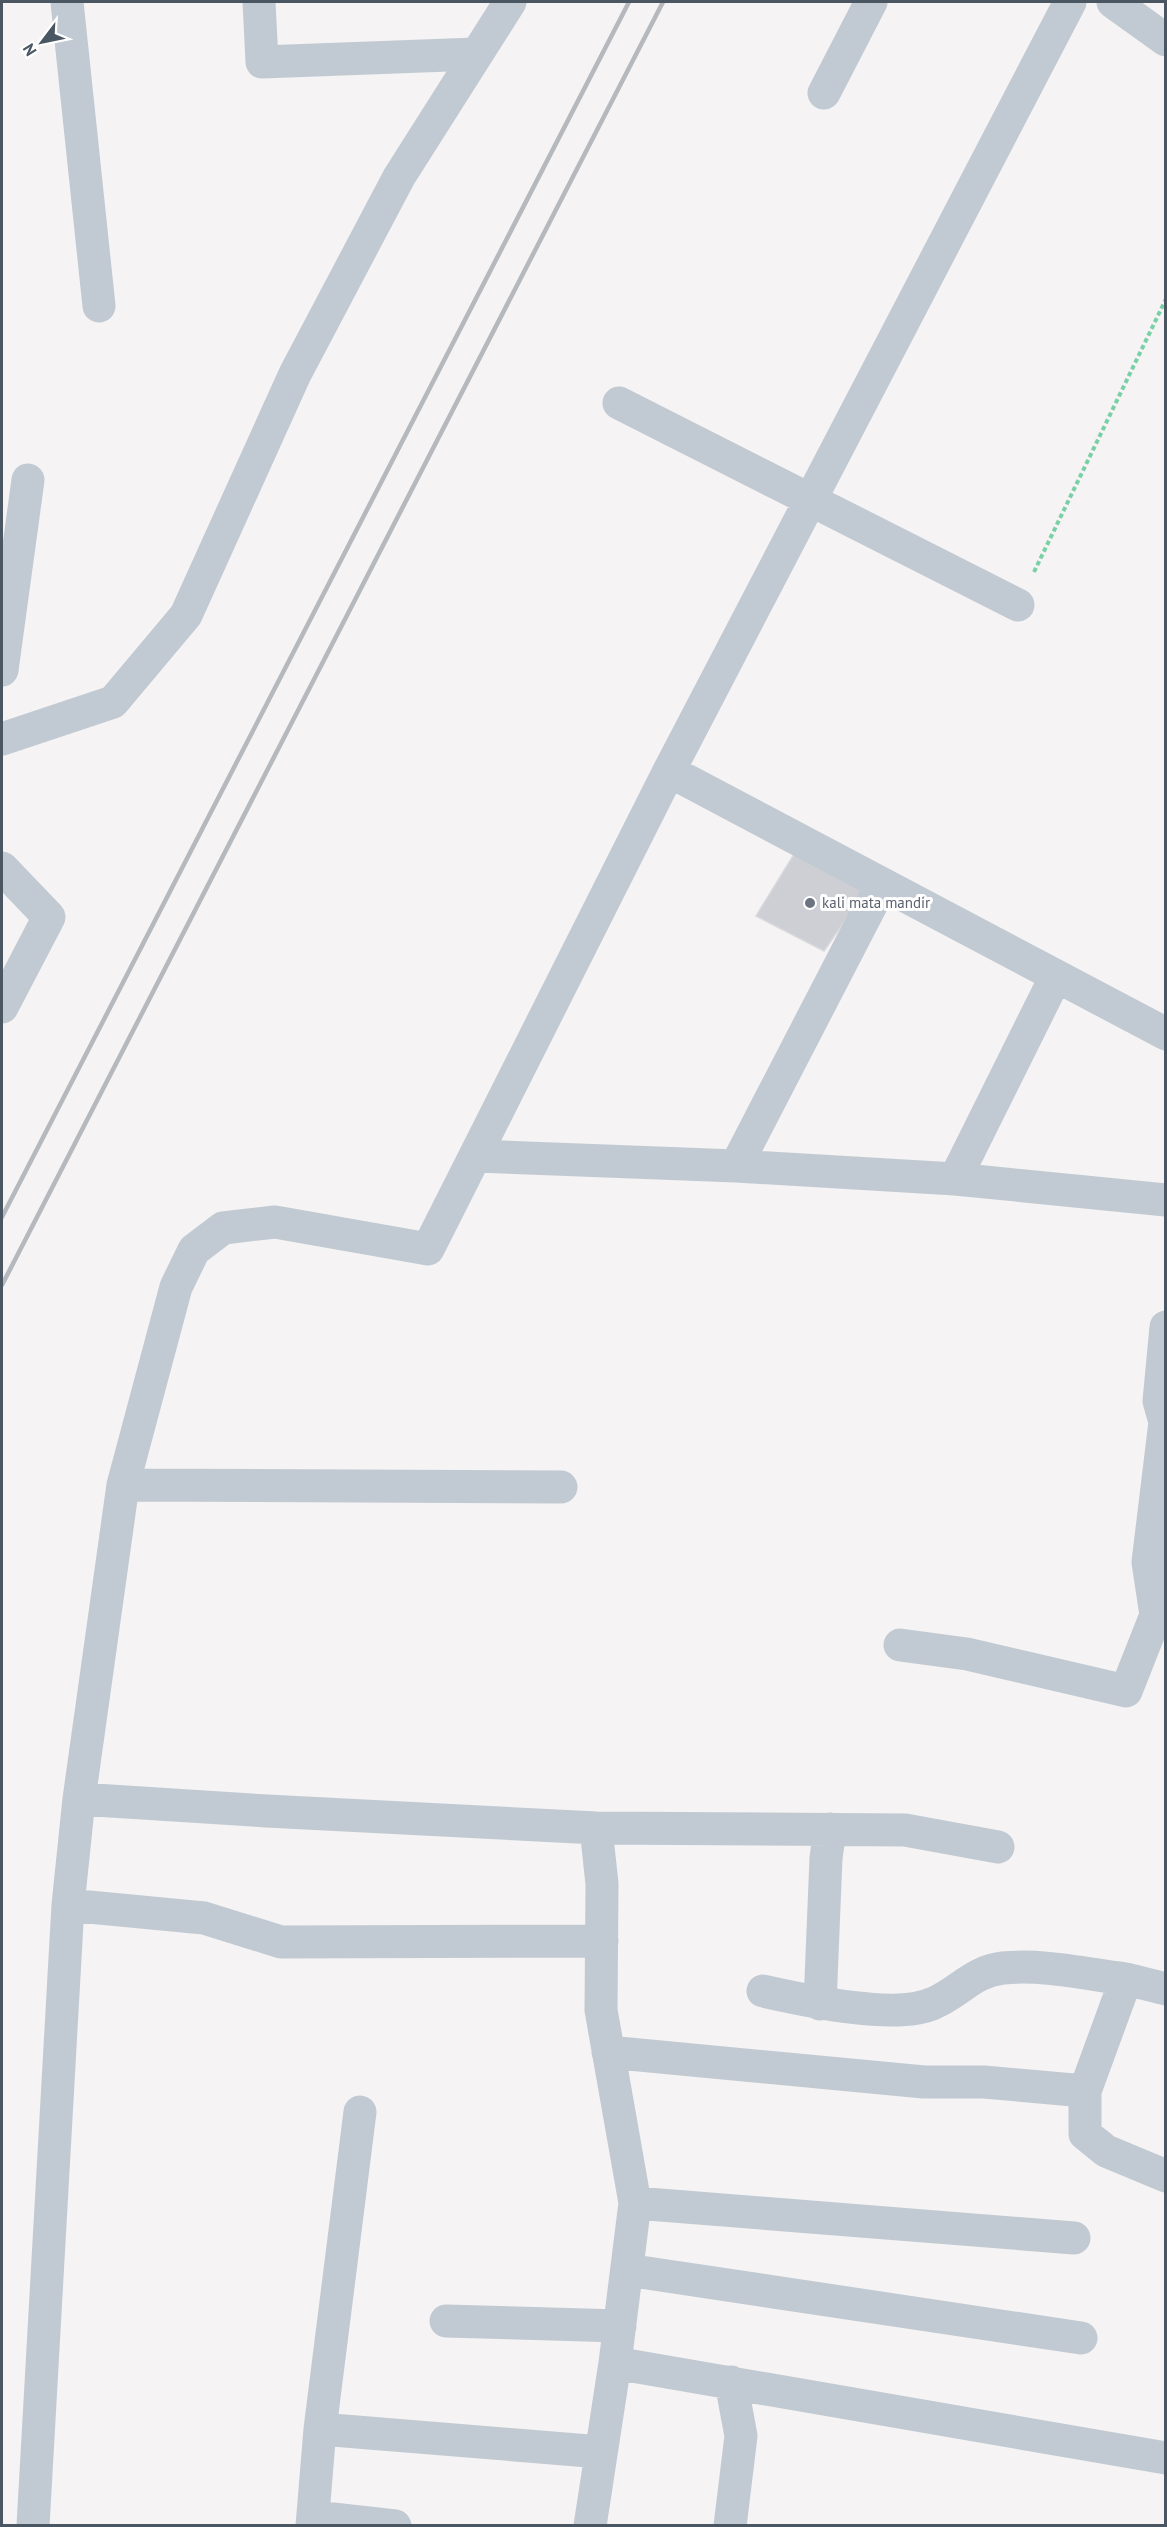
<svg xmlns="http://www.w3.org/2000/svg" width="1167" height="2527" font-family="'PT Sans',sans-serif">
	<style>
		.building { fill: #cdcfd5; stroke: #d7d9de; stroke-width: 1.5 }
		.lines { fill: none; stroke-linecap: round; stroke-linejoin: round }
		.path { stroke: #7ad0a6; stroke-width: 4; stroke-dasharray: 4.5 3; stroke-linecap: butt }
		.minor { stroke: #c1cad2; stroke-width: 33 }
		.tertiary { stroke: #c1cad2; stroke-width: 33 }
		.rail { stroke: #b5b8bd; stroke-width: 4.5 }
		.worship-dot { fill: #6b7280; stroke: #fff; stroke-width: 2 }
		.labels { text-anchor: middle; stroke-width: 6; stroke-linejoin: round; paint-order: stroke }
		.worship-label { font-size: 15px; fill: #5b616d; stroke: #fff; text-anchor: start }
	</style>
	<rect width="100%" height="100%" fill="#f5f3f3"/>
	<path class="building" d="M796 851 866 890 824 951 756 916Z"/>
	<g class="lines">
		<path class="path" d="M1034 572 1166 299"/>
		<path class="minor" d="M67 2 99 306
			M259 2 262 62 476 54
			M1113 2 1166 40
			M824 93 871 2
			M619 403 1018 605
			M2 670 28 480
			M669 771 1166 1034
			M2 868 49 917 2 1007
			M475 1156 736 1166 955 1179 1166 1200
			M736 1166 882 884
			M955 1179 1056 976
			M123 1485 561 1487
			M900 1645 967 1654 1126 1691 1156 1615 1148 1562 1165 1422 1159 1401 1166 1327
			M79 1799 267 1811 596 1828 905 1830 998 1847
			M68 1905 204 1918 281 1942 602 1941
			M1126 1979 1166 1989
			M763 1991C804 2000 896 2021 934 2003 959 1992 974 1971 1003 1968 1043 1964 1086 1974 1126 1979L1085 2091V2134L1106 2151 1166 2176
			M820 2004 826 1858 830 1829
			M608 2052 924 2082H984L1085 2091
			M635 2203 1074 2238
			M627 2270 1081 2338
			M446 2321 620 2326
			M615 2363 1166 2458
			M320 2429 601 2452
			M315 2517 395 2526
			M33 2526 68 1905 79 1799 123 1485 176 1287 194 1250 223 1228 275 1222 428 1249 669 771 1070 2
			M312 2526 320 2429 360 2112
			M590 2526 615 2363 635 2203 601 2010 602 1884 596 1828
			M730 2526 741 2436 731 2382"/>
		<path class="tertiary" d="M2 739 113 702 186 615 295 374 399 177 510 2"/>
		<path class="rail" d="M2 1217 629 2
			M2 1285 663 2"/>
	</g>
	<circle class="worship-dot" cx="810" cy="903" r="6"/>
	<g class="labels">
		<g class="worship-label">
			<text x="822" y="908">kali mata mandir</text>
		</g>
	</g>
	<rect width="1167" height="2527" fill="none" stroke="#4a5661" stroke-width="6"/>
	<g transform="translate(42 42) rotate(238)" stroke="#ffffff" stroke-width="4.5" paint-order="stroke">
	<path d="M0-4.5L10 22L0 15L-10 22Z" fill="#4a5661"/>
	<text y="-9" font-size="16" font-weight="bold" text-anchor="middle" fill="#4a5661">N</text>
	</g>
</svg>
